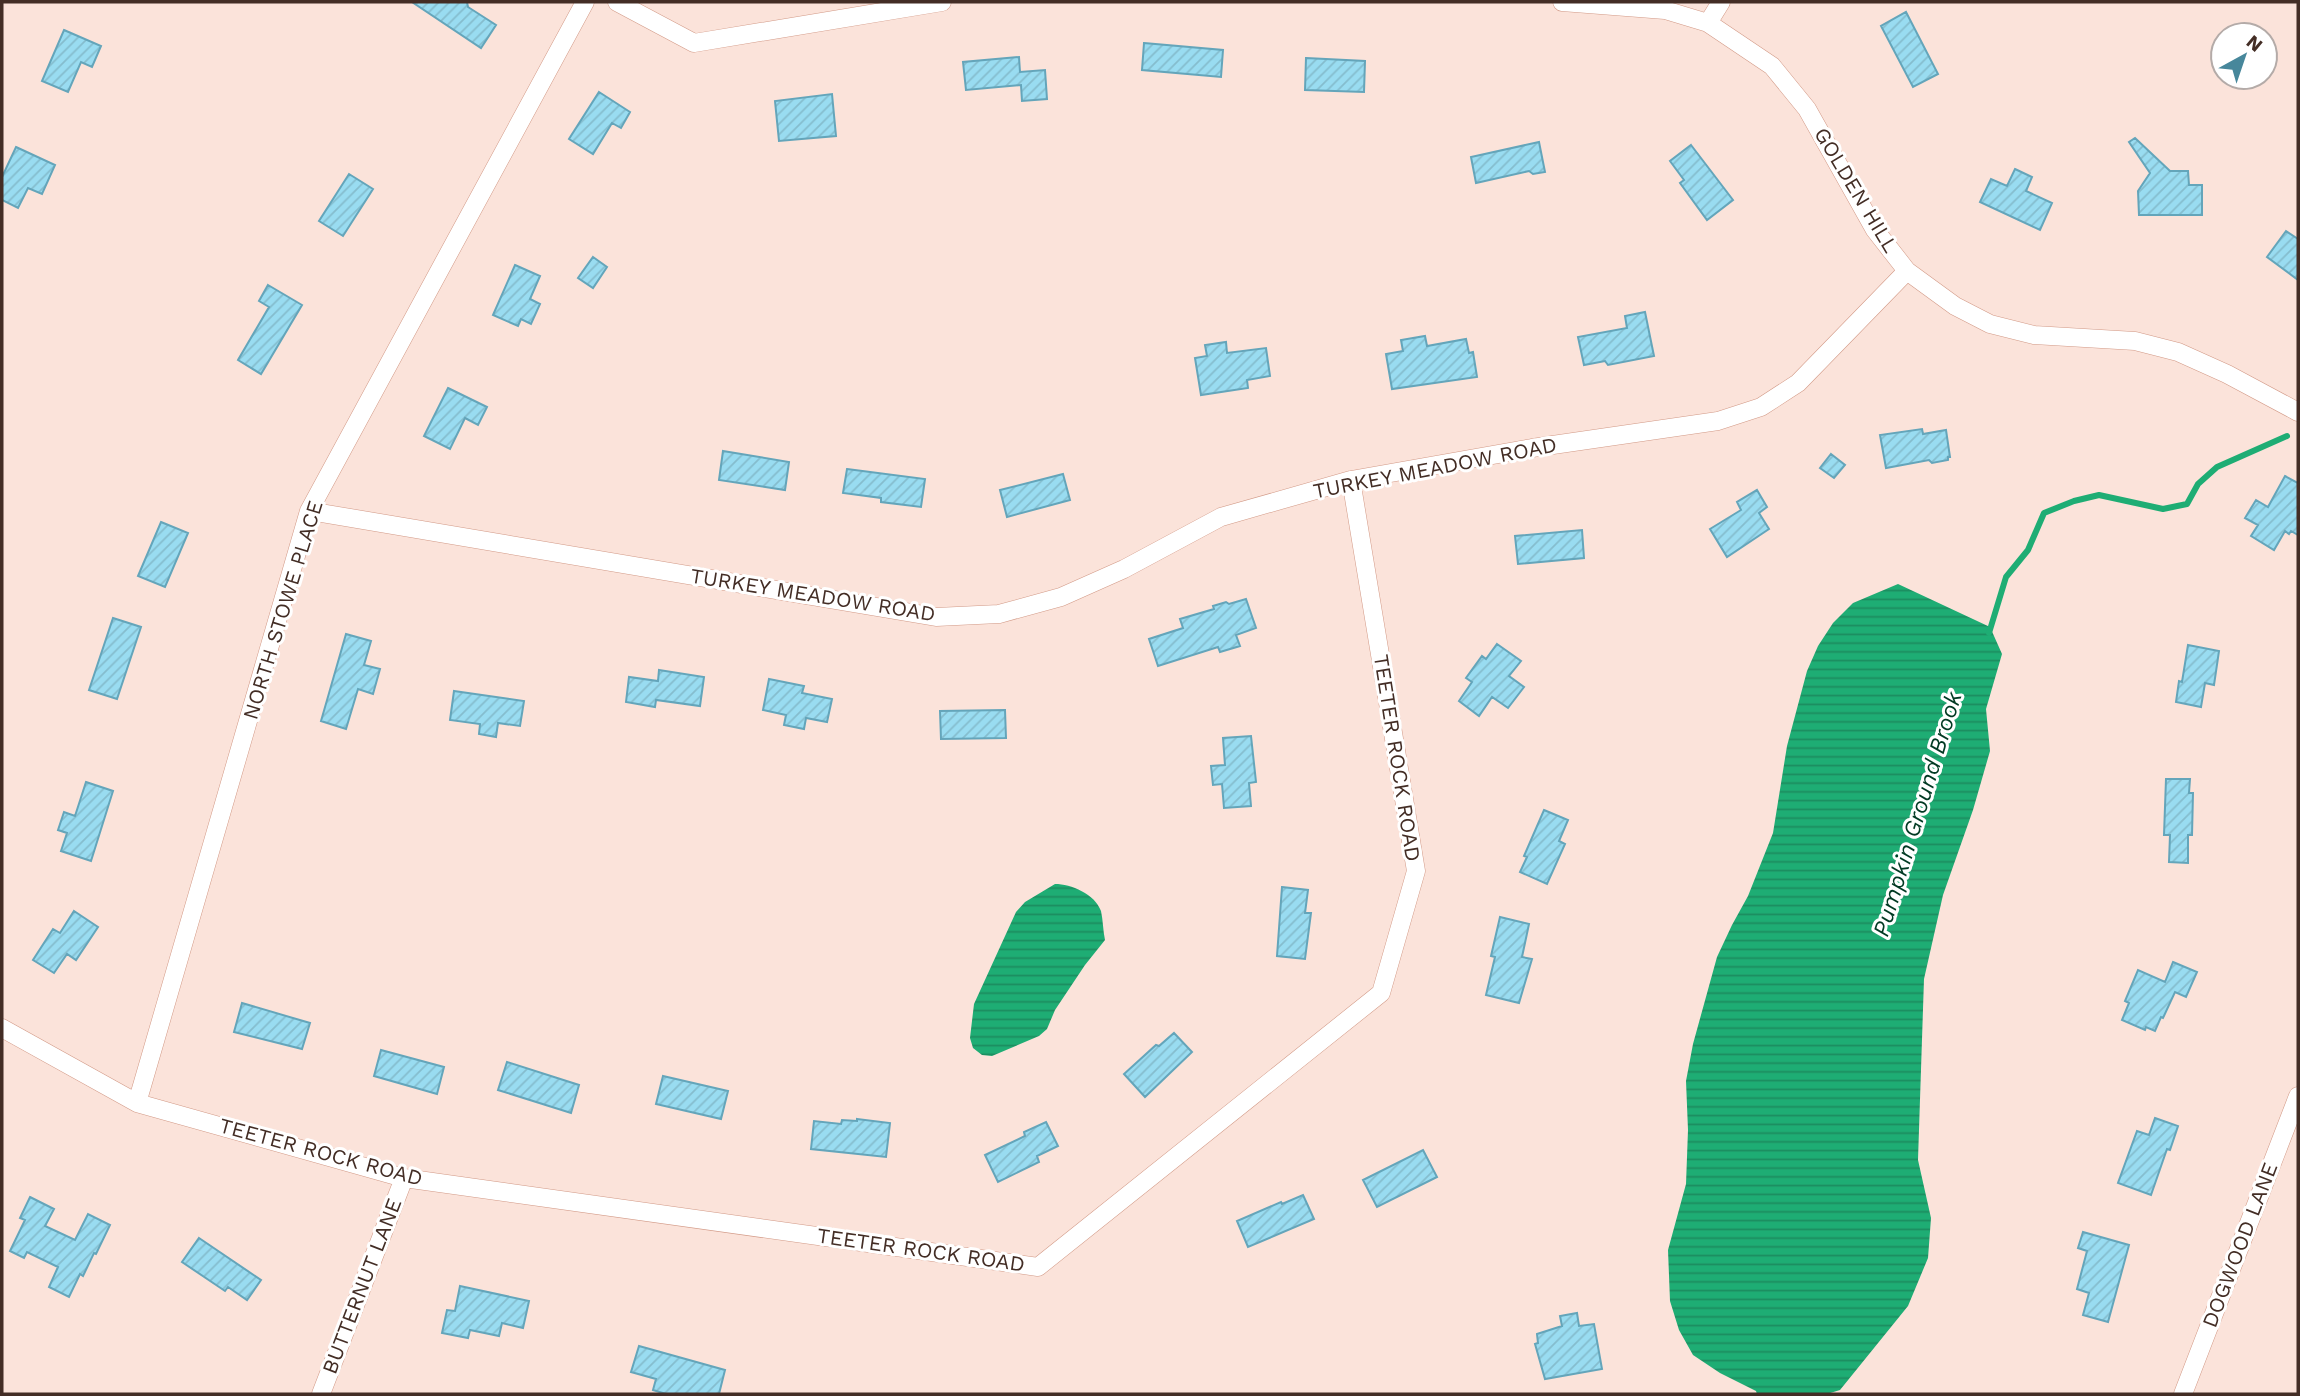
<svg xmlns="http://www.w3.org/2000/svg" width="2300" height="1396" font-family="'Work Sans',sans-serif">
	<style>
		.water { fill: url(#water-rules) }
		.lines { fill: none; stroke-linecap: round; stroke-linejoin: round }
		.stream { stroke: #1ead74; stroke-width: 6 }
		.building { fill: url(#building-hatch); stroke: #64a5ba; stroke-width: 2 }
		.minor-casing { stroke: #d29986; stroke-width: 19 }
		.minor { stroke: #fff; stroke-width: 18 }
		.labels { text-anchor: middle; stroke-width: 6; stroke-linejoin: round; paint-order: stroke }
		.street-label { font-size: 21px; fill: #432d25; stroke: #fff }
		.water-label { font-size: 23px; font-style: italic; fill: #013a23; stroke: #fff }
	</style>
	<defs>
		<pattern id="water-rules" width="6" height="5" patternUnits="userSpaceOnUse" patternTransform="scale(1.75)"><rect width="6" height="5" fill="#1ead74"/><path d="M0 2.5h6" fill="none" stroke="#1c8d5f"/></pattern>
		<pattern id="building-hatch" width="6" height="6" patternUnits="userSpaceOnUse" patternTransform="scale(1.75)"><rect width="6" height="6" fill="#99dcf1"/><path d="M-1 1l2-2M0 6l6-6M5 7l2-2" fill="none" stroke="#85bdce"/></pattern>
	</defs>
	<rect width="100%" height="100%" fill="#fbe3da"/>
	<path class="water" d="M1898 584 1990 627 2002 654 1986 709 1990 751 1973 810 1943 895 1924 979 1918 1160 1931 1218 1928 1258 1908 1306 1840 1390 1827 1394H1757L1756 1391 1720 1373 1693 1355 1679 1330 1670 1301 1668 1250 1686 1184 1688 1130 1686 1081 1693 1044 1717 957 1732 925 1748 896 1773 833 1787 746 1807 671 1818 646 1833 623 1853 603Z
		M1055 884C1071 884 1095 894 1101 911 1103 920 1103 931 1105 940L1085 965 1055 1010 1047 1029 1039 1036 992 1056 982 1055 973 1048 970 1038 974 1004 1016 912 1025 902Z"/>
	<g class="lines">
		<path class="stream" d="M1989 633 2006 577 2028 550 2044 513 2074 501 2099 495 2163 509 2187 504 2198 484 2217 467 2287 436"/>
	</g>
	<path class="building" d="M412 2H467L468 7 496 25 481 48Z
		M1906 12 1938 74 1913 87 1881 26Z
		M64 30 101 46 92 67 81 62 68 92 42 81Z
		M1144 43 1223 50 1221 77 1142 70Z
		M1019 57 1020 72 1045 70 1047 99 1022 101 1021 85 966 90 963 62Z
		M1306 58 1365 61 1364 92 1305 90Z
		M599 92 630 112 621 128 612 123 593 154 569 139Z
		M832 94 836 136 779 141 775 101Z
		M2135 138 2170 171H2188L2189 185H2202V215H2139L2138 191 2150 173 2129 142Z
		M1539 142 1545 172 1533 174 1529 171 1476 183 1471 157Z
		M1691 145 1733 200 1707 220 1680 183 1684 180 1670 161Z
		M16 147 55 165 42 194 28 188 18 208 2 200V177Z
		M2015 169 2032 177 2026 191 2052 203 2040 230 1980 202 1991 179 2007 186Z
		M349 174 373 189 343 236 319 221Z
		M2286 231 2298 239V280L2267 257Z
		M593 257 607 267 593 288 578 278Z
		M515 265 540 276 530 299 540 304 531 324 521 319 518 326 493 315Z
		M268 285 302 305 261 374 238 360 269 307 259 301Z
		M1645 312 1654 356 1608 365 1605 361 1584 365 1578 337 1627 328 1625 316Z
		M1425 336 1427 346 1466 339 1469 353 1473 352 1477 377 1392 389 1386 354 1403 351 1401 340Z
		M1226 342 1227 353 1266 348 1270 376 1247 380 1248 388 1201 395 1195 358 1207 356 1205 345Z
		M448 388 487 407 478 425 465 418 450 449 424 436Z
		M1922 429 1923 434 1946 430 1950 457H1948V460L1932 463 1929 460 1886 468 1880 435Z
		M723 451 789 462 785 490 719 480Z
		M1831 454 1845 465 1834 478 1820 468Z
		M847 469 925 479 921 507 881 502V498L843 493Z
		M1063 474 1070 500 1007 517 1000 490Z
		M2285 476 2298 483V535L2291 531 2289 534 2285 531 2274 550 2251 536 2258 525 2245 518 2256 500 2268 507Z
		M1757 490 1767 507 1759 513 1769 529 1727 557 1710 529 1741 510 1737 502Z
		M161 522 188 533 165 587 138 576Z
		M1582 530 1584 558 1518 564 1515 536Z
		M1246 599 1256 628 1236 635 1240 646 1220 652 1218 647 1158 666 1149 639 1183 628 1180 619 1214 609 1213 606 1226 602 1229 604Z
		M113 618 141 627 117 699 89 690Z
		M346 634 371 641 364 665 380 669 373 694 358 689 346 729 321 721Z
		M1497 644 1521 661 1509 676 1524 687 1508 708 1492 697 1479 716 1459 701 1472 682 1466 678 1482 656 1486 659Z
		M2188 645 2219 651 2214 685 2205 683 2201 707 2176 702 2179 681 2182 682Z
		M659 670 704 677 700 706 656 700 655 707 626 702 629 677 658 681Z
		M769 679 804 686 802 693 832 699 827 722 806 718 804 729 784 725 786 715 763 710Z
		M454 691 524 701 520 726 498 723 496 737 479 734 480 724 450 720Z
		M1005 710 1006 738 941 739 940 711Z
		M1251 736 1256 782 1249 783 1251 806 1224 808 1222 784 1213 785 1211 766 1225 765 1223 738Z
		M2166 779H2190L2189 793H2193L2192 835H2188V863L2169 862 2170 835H2164Z
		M86 782 113 791 91 861 61 851 67 833 58 830 64 812 75 816Z
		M1544 810 1568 820 1559 841 1565 844 1547 884 1520 872 1527 857 1524 856Z
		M1282 887 1308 890 1305 913H1311L1305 959 1277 956Z
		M74 911 98 927 76 960 67 954 54 973 33 960 53 929 60 933Z
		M1500 917 1529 924 1522 957 1532 959 1519 1003 1486 995 1495 957 1491 956Z
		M2173 962 2197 972 2186 997 2175 992 2163 1018 2161 1017 2155 1031 2146 1027 2145 1030 2122 1020 2129 1003 2125 1001 2138 970 2165 982Z
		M242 1003 310 1023 302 1049 234 1032Z
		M1174 1033 1192 1052 1145 1097 1124 1074 1156 1045 1159 1046Z
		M381 1050 444 1067 437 1094 374 1076Z
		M507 1062 579 1085 571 1113 498 1090Z
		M663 1076 728 1091 721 1119 656 1104Z
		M2155 1118 2178 1126 2170 1150 2167 1149 2151 1195 2118 1183 2137 1131 2149 1135Z
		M857 1119 890 1123 886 1157 811 1149 814 1121 841 1124 842 1120 857 1121Z
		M1046 1122 1058 1146 1037 1156 1039 1162 998 1182 985 1155 1025 1136 1024 1132Z
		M1423 1150 1437 1177 1377 1207 1363 1180Z
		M1303 1195 1314 1219 1248 1247 1237 1221 1281 1202 1282 1204Z
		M30 1197 54 1209 45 1226 75 1240 88 1214 110 1225 96 1254 94 1253 83 1276 80 1274 69 1297 49 1287 58 1267 27 1252 24 1258 10 1251 25 1220 20 1218Z
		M2083 1232 2129 1245 2108 1322 2083 1315 2089 1293 2077 1289 2087 1251 2078 1248Z
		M199 1238 261 1280 247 1300 228 1287 225 1291 182 1262Z
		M460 1286 529 1301 523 1328 502 1323 499 1336 470 1330 468 1338 442 1333 447 1310 455 1311Z
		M1577 1313 1579 1326 1594 1324 1602 1369 1545 1379 1535 1344 1538 1343 1537 1334 1562 1326 1560 1316Z
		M639 1346 725 1370 719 1394H666L653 1390 656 1379 631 1372Z"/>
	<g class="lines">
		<defs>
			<path id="minor" d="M617 2 694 43 942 2
				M1562 2 1665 10 1708 23 1772 66 1807 109 1875 230 1907 271 1955 306 1990 324 2034 335 2135 341 2178 352 2227 374 2298 412
				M1708 23 1721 2
				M309 511 936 617 999 614 1061 597 1124 569 1221 517 1351 480 1532 448 1718 421 1761 407 1798 383 1907 271
				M2 1028 137 1103 404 1178 1038 1267 1381 993 1416 871 1351 480
				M137 1103 309 511 585 2
				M321 1394 404 1178
				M2183 1394 2298 1096"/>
		</defs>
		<use href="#minor" class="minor-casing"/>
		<use href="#minor" class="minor"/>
	</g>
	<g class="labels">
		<g class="street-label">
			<text transform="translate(1856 190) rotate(59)" y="7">GOLDEN HILL</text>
			<text transform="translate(1435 468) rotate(-11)" y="7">TURKEY MEADOW ROAD</text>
			<text transform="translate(813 595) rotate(9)" y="7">TURKEY MEADOW ROAD</text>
			<text transform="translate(283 610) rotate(-73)" y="7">NORTH STOWE PLACE</text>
			<text transform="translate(1397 758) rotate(81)" y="7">TEETER ROCK ROAD</text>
			<text transform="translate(321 1152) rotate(15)" y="7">TEETER ROCK ROAD</text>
			<text transform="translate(2240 1245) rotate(-69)" y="7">DOGWOOD LANE</text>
			<text transform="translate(921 1250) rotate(8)" y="7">TEETER ROCK ROAD</text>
			<text transform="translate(362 1286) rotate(-69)" y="7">BUTTERNUT LANE</text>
		</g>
		<g class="water-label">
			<text transform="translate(1917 814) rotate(-73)" y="8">Pumpkin Ground Brook</text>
		</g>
	</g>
	<rect width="2300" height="1396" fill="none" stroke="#432d25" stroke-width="7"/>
	<g transform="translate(2244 56) rotate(40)"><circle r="33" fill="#ffffff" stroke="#b4aba8" stroke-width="2"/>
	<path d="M0-5L12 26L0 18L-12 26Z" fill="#47879b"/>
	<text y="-10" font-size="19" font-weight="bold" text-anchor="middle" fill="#432d25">N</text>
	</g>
</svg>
